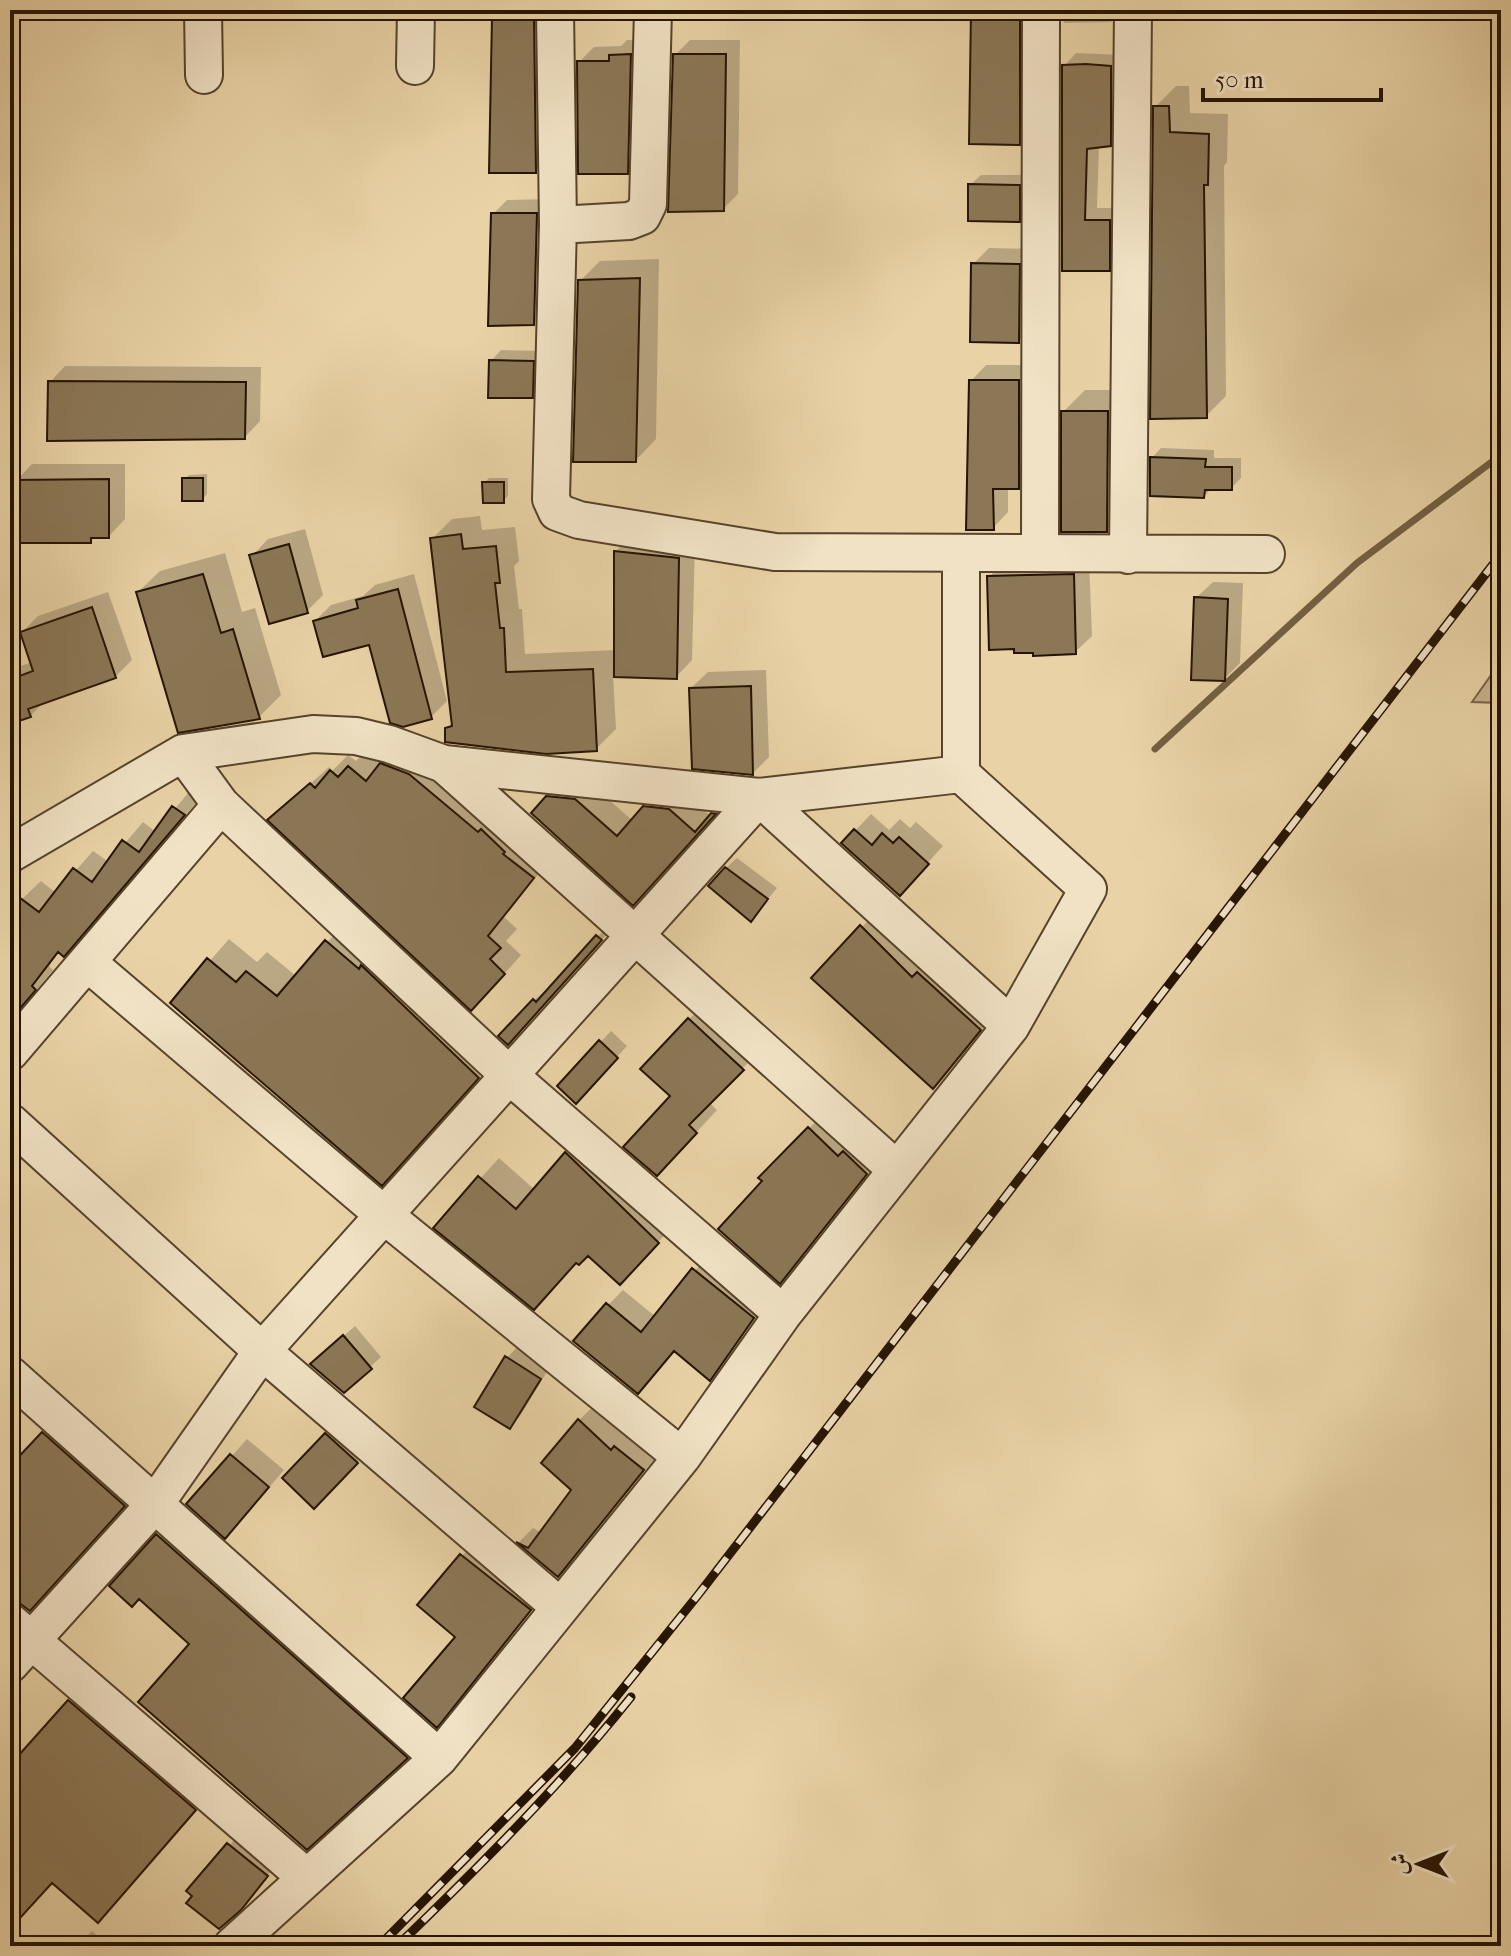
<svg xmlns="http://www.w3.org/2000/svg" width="1511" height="1956" font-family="'IM FELL French Canon',Amiri,serif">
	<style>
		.green { fill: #c8b28a; stroke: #766245; stroke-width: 2 }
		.shadow { fill: #0003 }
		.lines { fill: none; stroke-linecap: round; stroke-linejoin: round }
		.stream { stroke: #725f42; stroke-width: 7 }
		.building { fill: #8b7756; stroke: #251300; stroke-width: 2 }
		.minor-casing { stroke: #56432a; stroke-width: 40 }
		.minor { stroke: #f1e2c5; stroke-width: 36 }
		.rail-casing { stroke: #251300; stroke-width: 9 }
		.rail { stroke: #f1e2c5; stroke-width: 6; stroke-dasharray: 18; stroke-linecap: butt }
	</style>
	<rect width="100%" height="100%" fill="#e9d3a6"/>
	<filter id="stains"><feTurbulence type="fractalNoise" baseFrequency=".0025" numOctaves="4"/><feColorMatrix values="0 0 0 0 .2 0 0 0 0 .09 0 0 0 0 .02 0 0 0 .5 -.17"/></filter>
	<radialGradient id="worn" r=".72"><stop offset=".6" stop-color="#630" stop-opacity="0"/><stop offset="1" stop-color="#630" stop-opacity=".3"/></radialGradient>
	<path class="green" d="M1501 661V703L1472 702Z"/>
	<path class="shadow" d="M502 10H555L557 150 535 171 494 18Z
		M578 10H638L631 17 579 18Z
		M972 10H1034V128L1019 143Z
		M1061 10H1122L1111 22 1064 23Z
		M627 40H646L643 157 627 172 579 62 594 47 621 46Z
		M690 40H740L738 194 723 209 675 55Z
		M1076 53 1123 55 1122 131 1110 144 1099 145 1097 208H1122L1121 257 1109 269H1064V66Z
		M1176 86H1189L1190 113 1228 114 1227 162 1224 166 1226 396 1206 416 1155 107Z
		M981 175H1029V210L1019 220 970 185Z
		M550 199 548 309 534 323 493 214 507 200Z
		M989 248 1035 249V324L1019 341 973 264Z
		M659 259 656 439 636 460 580 281 600 261Z
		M501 350 543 351 542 386 532 396 491 361Z
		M986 365H1034V472L1018 487H1008V512L993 528 971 381Z
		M65 366 261 367 260 421 245 437 50 382Z
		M1085 390H1129L1128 508 1106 530 1063 412Z
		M1161 448 1214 450V458H1241V478L1231 488H1212L1204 496 1152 458Z
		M32 464H125V519L109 536H95L90 541 16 481Z
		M207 474V494L203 499 184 479 189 475Z
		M489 478H508V496L503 501 484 483Z
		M480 516 482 530 515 527 519 561 514 566 519 609H522L525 654 616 650V551L632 535 695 542 692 660 676 677 613 675 616 729 596 749 447 729 454 721 432 539 452 519Z
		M305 529 323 595 307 611 252 556 268 539Z
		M225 553 242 612 255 608 281 695 259 717 179 731 138 592 160 571Z
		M1089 559 1092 636 1075 652 989 577 1005 561Z
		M414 574 447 701 431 717 370 642 315 621 331 605 363 596 375 585Z
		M1213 582 1243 583 1240 663 1224 679 1196 598Z
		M108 592 132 660 115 677 45 701 30 716 10 722V670L32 662 22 632 38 616Z
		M766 670 769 757 753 773 691 688 708 672Z
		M399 747 550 860 504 917 517 929 506 941 521 955 489 991 270 820 329 767 332 771 348 755 356 761 366 750 383 763Z
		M564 781 591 784 633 821 661 791 685 794 711 816 727 800 649 887 548 797Z
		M192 788 202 796 82 935 60 951 49 966 53 970 10 1022V915L22 899 41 881 56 893 93 851 109 862 143 822 156 832Z
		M871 814 889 830 900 819 910 828 916 822 943 846 899 894 855 831Z
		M737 858 777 888 751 919 726 868Z
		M878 910 996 1013 933 1086 814 978Z
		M613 920 617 923 524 1026 534 1000 552 986Z
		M347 921 498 1056 402 1163 173 1003 229 939 257 962 267 952 296 976Z
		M711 998 764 1047 709 1102 717 1110 678 1152 689 1019Z
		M611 1031 627 1046 586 1091 559 1086Z
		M825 1112 882 1157 780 1281 765 1181 761 1178Z
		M586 1135 676 1223 638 1264 436 1227 499 1158 535 1190Z
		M709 1254 768 1302 710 1378 675 1350 638 1392 608 1305 623 1290 656 1317Z
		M355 1326 381 1357 370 1367 323 1354Z
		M517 1347 550 1367 520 1416 510 1426 507 1358Z
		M594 1406 627 1436 630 1432 658 1455 558 1575 519 1542 533 1528 542 1533 574 1490 579 1420Z
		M61 1415 142 1487 47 1590 10 1592V1469Z
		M343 1418 372 1446 330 1491 284 1478Z
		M247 1439 284 1470 241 1520 189 1504Z
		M179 1514 427 1736 406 1757 192 1643 140 1597 112 1586Z
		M483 1534 552 1587 436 1725 458 1637 462 1556Z
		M88 1682 213 1790 116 1902 53 1881 10 1927V1767Z
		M245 1828 283 1858 239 1908 195 1896 189 1891Z
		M92 1931 109 1946H77Z"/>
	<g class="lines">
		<path class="stream" d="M1155 749 1357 563 1501 455"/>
	</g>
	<path class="building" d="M971 10H1020V145L969 144Z
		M492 17H534L536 173H489Z
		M631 54 628 174H578L577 61H609V55Z
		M673 54H726L724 211 668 212Z
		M1086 64 1111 66V146L1087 149 1085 220H1110V271H1062V65Z
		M1153 106H1169L1170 132 1209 134 1208 185H1204L1207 418 1150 419Z
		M968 184 1020 185V222L968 221Z
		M491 213H537L534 325 488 326Z
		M971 263 1020 264 1019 343 970 342Z
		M640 278 636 462H573L578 280Z
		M489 360 534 361 533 398H488Z
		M969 380H1019V489H993L994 530H966Z
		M48 381 246 382 245 439 47 441Z
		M1061 411H1108L1107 532H1061Z
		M1150 457 1206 459 1205 467H1232V490H1205L1204 498 1150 496Z
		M182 478H203V501H182Z
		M109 479V538H91V543H14V480Z
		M482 482H504V503H483Z
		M461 534 463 549 496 546 500 583H495L500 628H504L506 672 593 669 597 751 546 754 445 742V728L452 726 430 538Z
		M289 544 308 613 269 624 249 555Z
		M614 551 679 558 677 679 614 677Z
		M203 574 221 633 233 629 260 719 178 733 136 592Z
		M1074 574 1076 654 1033 656V653H1014V649L989 650 987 576Z
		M398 589 432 719 403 727 390 723 369 645 323 657 313 621 358 608 356 600Z
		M1194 597 1228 599 1225 681 1191 680Z
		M92 607 116 678 28 709 31 717 10 724V665H13L17 677 33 671 20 632Z
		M751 686 753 775 692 769 689 688Z
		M380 763 409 774 478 832 481 829 505 852 503 854 534 878 488 936 501 948 490 959 505 974 471 1011 267 820 310 783 315 788 330 770 338 777 348 766 366 781Z
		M546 796 575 799 617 836 643 806 669 809 695 832 711 813 716 814 633 906 531 813Z
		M172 806 185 815 64 957 58 952 32 986 36 990 10 1020V912L20 898 39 912 73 868 92 882 122 840 139 852Z
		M854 829 872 845 882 833 893 843 899 837 929 864 900 896 841 843Z
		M725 867 768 899 751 922 708 886Z
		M860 925 912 977 917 972 981 1030 933 1089 811 978Z
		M596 935 602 940 508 1045 498 1036 533 999 536 1002Z
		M325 940 359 969 361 965 479 1078 382 1186 170 1003 207 958 236 982 246 971 277 996Z
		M688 1018 744 1070 689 1125 697 1133 657 1176 623 1147 670 1096 640 1069Z
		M599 1040 618 1058 576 1104 557 1086Z
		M808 1127 838 1156 843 1151 867 1174 780 1284 718 1229 762 1181 758 1178Z
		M565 1152 659 1243 620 1285 588 1256 579 1265 576 1263 534 1310 433 1228 478 1176 516 1209Z
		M692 1268 754 1318 710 1381 674 1351 638 1394 573 1341 606 1303 641 1332Z
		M343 1335 372 1369 344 1393 310 1364Z
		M505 1356 541 1379 510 1429 474 1407Z
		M578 1419 611 1450 614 1446 644 1470 558 1577 516 1542 528 1548 571 1490 541 1463Z
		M42 1432 125 1506 30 1611 10 1596V1466Z
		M325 1433 358 1463 314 1509 282 1478Z
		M230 1454 269 1487 225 1539 186 1504Z
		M156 1534 408 1758 307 1850 138 1702 189 1644 139 1599 132 1607 109 1586Z
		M460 1554 531 1610 437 1728 403 1698 455 1637 417 1605Z
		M68 1700 196 1810 98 1923 52 1883 10 1929V1765Z
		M227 1843 268 1876 241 1910 219 1929 186 1903 192 1896 186 1891Z"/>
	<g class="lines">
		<defs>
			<path id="minor" d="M203 10 204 75
				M555 10 558 225 551 499 557 512 579 520 775 552 1266 554
				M415 66 416 10
				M558 225 629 221 642 216 648 204 653 10
				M1040 550 1041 10
				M961 554V774
				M1128 555 1133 10
				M183 753 221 805 509 1075 783 1314
				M444 764 897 1170
				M10 854 183 753 313 734 356 736 389 744 444 764 759 797 961 774 1088 889 1011 1026 783 1314 682 1457 439 1758 232 1946
				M88 963 384 1215 682 1457
				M10 1052 221 805
				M10 1122 262 1351 560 1607
				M10 1375 439 1758
				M10 1622 307 1878
				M10 1664 155 1504 262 1351 759 797 1011 1026"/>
		</defs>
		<use href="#minor" class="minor-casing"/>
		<use href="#minor" class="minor"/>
		<defs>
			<path id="rail" d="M379 1946 575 1748 698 1595 1501 554
				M397 1946C479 1867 560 1786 631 1697"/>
		</defs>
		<use href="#rail" class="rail-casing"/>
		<use href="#rail" class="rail"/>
	</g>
	<rect width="1511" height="1956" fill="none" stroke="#e9d3a6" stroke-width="40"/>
	<rect x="12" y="12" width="1487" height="1932" fill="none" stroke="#251300" stroke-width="4"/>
	<rect x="20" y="20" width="1471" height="1916" fill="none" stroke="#251300" stroke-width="2"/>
	<g transform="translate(1419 1864) rotate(270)" stroke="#f1e2c5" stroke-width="6" paint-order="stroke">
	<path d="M0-6L14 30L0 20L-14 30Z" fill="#251300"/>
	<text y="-12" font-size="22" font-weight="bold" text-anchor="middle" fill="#251300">ش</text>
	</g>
	<path d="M1203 88v12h178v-12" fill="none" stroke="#251300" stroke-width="4"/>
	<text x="1215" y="88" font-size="24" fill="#251300" stroke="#f1e2c5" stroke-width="6" paint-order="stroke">50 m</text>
	<rect width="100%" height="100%" filter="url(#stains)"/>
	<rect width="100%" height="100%" fill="url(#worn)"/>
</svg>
